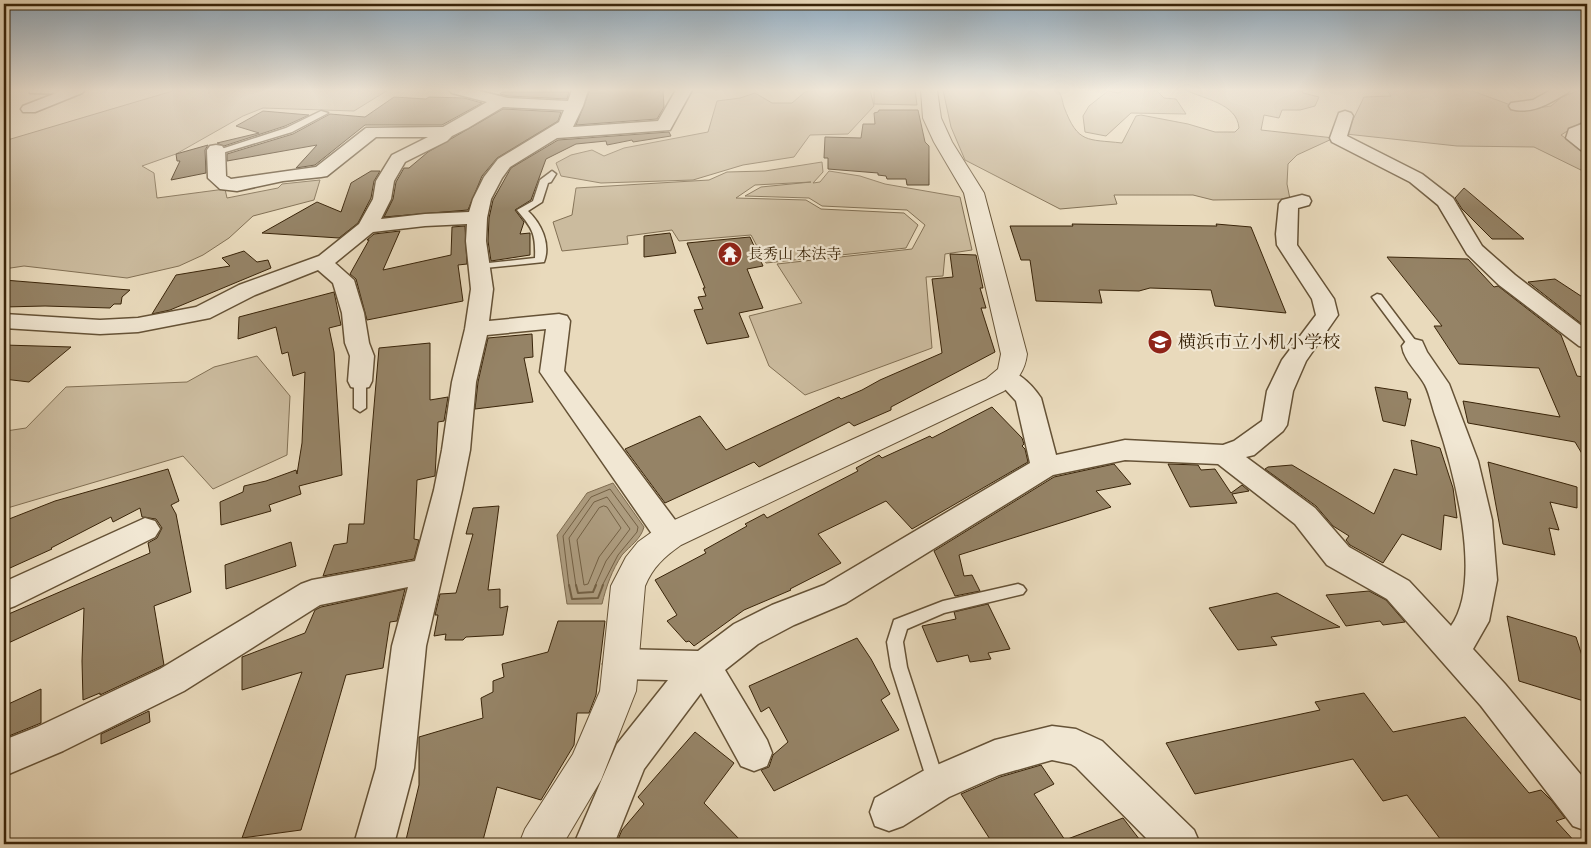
<svg xmlns="http://www.w3.org/2000/svg" width="1591" height="848" font-family="'IM FELL DW Pica','Noto Serif JP',serif">
	<style>
		.green { fill: #cbbb9e; stroke: #827054 }
		.water { fill: #ad9c7f; stroke: #7f6c50 }
		.lines { fill: none; stroke-linecap: round; stroke-linejoin: round }
		.shore-far1 { stroke: #736044; stroke-width: 1 }
		.shore { stroke: #736044; stroke-width: 2 }
		.building { fill: #958366; stroke: #392409 }
		.service-casing { stroke: #655236; stroke-width: 3 }
		.minor-casing { stroke: #655236; stroke-width: 3 }
		.tertiary-casing { stroke: #655236; stroke-width: 2 }
		.service { fill: #f1e7d3; fill-rule: evenodd }
		.minor { fill: #f1e7d3; fill-rule: evenodd }
		.tertiary { fill: #f1e7d3; fill-rule: evenodd }
		.labels { text-anchor: middle; stroke-width: 4.5; stroke-linejoin: round; paint-order: stroke }
		.far-poi-label { font-size: 15px; fill: #392409; stroke: #f1e7d3; text-anchor: start }
		.poi-label { font-size: 18px; fill: #392409; stroke: #f1e7d3; text-anchor: start }
	</style>
	<rect width="100%" height="100%" fill="#e9dabc"/>
	<filter id="stains"><feTurbulence type="fractalNoise" baseFrequency=".004" numOctaves="4"/><feColorMatrix values="0 0 0 0 .2 0 0 0 0 .09 0 0 0 0 .02 0 0 0 .5 -.17"/></filter>
	<radialGradient id="worn" r=".72"><stop offset=".6" stop-color="#630" stop-opacity="0"/><stop offset="1" stop-color="#630" stop-opacity=".3"/></radialGradient>
	<path class="green" d="M176 90H388L354 111 263 108 243 116 176 154 142 166 154 173 157 198 225 189 227 198 278 188 282 184 320 180 314 200 253 216 229 238 203 255 179 266 127 278 24 266 4 269V141Z
		M812 90H870L874 106 848 134 810 135 794 157 743 165 693 180 601 183 561 176 556 163 571 155 592 150 604 156 624 148 708 132 717 101 740 98 755 93 772 103H792L805 92Z
		M874 90H915L917 105 874 104Z
		M943 90H1057C1062 94 1062 101 1064 107 1078 144 1087 139 1122 143L1136 116 1141 115 1188 124 1215 132H1235L1239 128C1237 103 1203 99 1186 90H1302L1303 93 1319 97 1315 106 1300 110H1282L1279 118 1264 115 1261 130 1334 138 1297 155 1288 164 1287 184 1290 199 1213 200 1193 195H1114L1117 204 1060 209 965 160 951 127Z
		M1126 90H1160L1157 91 1164 98 1176 99 1186 114 1131 113 1106 136 1085 132 1083 116 1089 106 1108 91 1118 93Z
		M1387 90H1470L1524 110 1551 106 1562 97 1580 90H1587V119L1561 135 1587 153V173L1534 147 1457 146 1346 134 1364 97 1391 96Z
		M822 162 823 172 813 183 820 182 829 171 860 176 885 184 960 197 972 250 945 254 943 276 926 277 932 348 805 395 769 366 749 316 802 303 777 264 912 249 925 225 907 210 822 206 809 198 745 196 761 187 811 182 755 185 736 198 806 200 821 209 904 213 918 225 906 248 766 263 751 235 679 241 672 230 627 236 628 244 562 251 553 222 572 215 576 188 709 180 727 172 765 171Z
		M257 356 290 396 287 455 213 489 183 456 4 509V435L6 431 26 428 66 387 187 382 214 367Z"/>
	<path class="water" d="M613 483 644 527C641 539 630 546 622 555 612 570 606 587 602 604H567L557 535 587 493Z"/>
	<g class="lines">
		<path class="shore-far1" d="M604 506 607 507 621 528 599 557 588 584 584 585 577 540 599 508Z
			M569 586 563 536 591 497 610 489 638 527 637 532 618 555 602 586
			M576 586 569 538 594 502 607 497 630 529 606 561 595 586"/>
		<path class="shore" d="M569 585 572 599 598 598 603 585
			M576 585 578 593 593 592 596 585"/>
	</g>
	<path class="building" d="M590 90H663L664 107 657 119 576 125Z
		M502 92H569L567 99 508 96 500 94Z
		M394 97 426 99 429 97 464 98 482 103 442 125H365L315 165 296 168 317 145 227 161V154L293 134 330 114 365 117Z
		M503 109 561 112 558 121 497 158 482 176 468 210 384 217 393 199 396 182 404 168H409L428 152Z
		M879 110H918L925 142 929 146V185H907L906 179H887L886 176 878 175V173L828 169V158H824L825 137 861 138 863 124H875L874 113 878 112Z
		M263 111 309 115 285 126 224 146 217 143 259 133 236 126Z
		M669 132 671 136 633 142 632 140 607 145 606 141 576 144 546 159 531 200 515 210 524 222 520 234 530 233V255L491 261 488 241 489 218 493 200 511 168 558 140Z
		M208 145 205 150 206 173 171 180 180 161H177L176 154Z
		M371 171H380L374 181 371 198 358 223 339 238 262 233 317 202 341 212 351 183Z
		M1464 188 1524 239H1492L1462 209 1455 198Z
		M1072 224 1217 226 1216 224 1251 227 1286 313 1215 306 1211 290 1150 288 1139 291 1099 290 1102 303 1036 301 1030 260H1021L1010 226H1073Z
		M465 226 467 264 458 265 463 301 367 320 356 279 350 274 369 240H367L374 234 400 231 383 270 451 255 452 227Z
		M670 233 676 253 644 257V236Z
		M750 237 763 266 747 269 763 308 739 313 749 337 707 344 694 310 703 309 698 297 706 296 703 288H705L687 243Z
		M244 251 257 262 268 260 271 268 170 310 152 314 176 275 230 266 222 258Z
		M950 254 976 255 983 288H980L986 308H981L995 352 891 407V410L854 426 849 422 759 467 754 462 665 503 625 449 700 416 726 450 839 397 841 399 862 390 880 380 942 353 932 279 953 277Z
		M1387 257 1468 259 1494 287 1498 286 1561 335 1577 376 1584 377 1587 384V462L1575 442 1468 423 1463 401 1560 417 1539 368 1459 364 1434 326H1442Z
		M1555 279 1587 300V328L1528 282Z
		M4 280 103 288 130 290 122 297 121 304H114L110 308 45 306 4 307Z
		M334 292 341 325 329 328 334 352 342 475 299 486 301 494 269 505 271 511 221 525 220 502 243 492 244 486 266 481 296 470 297 474 302 443 305 372 293 376 288 352 282 354 276 327 238 339 239 317Z
		M532 334 533 357 524 358 533 402 475 409 478 382 488 338Z
		M430 343V400L448 397 444 421 438 422 435 476 417 480 414 539 419 540 414 559 323 576 334 545 347 543 349 524H364L379 348Z
		M4 345 71 347 29 382 4 379Z
		M1375 387 1407 392 1408 399H1411L1405 426 1383 421Z
		M992 407 1022 438 1024 444 1022 446 1025 449 1028 462 912 529 886 501 818 534 841 563 790 589 791 590 744 610 694 646 689 641 686 642 667 621 677 615 655 580 706 553 704 550 747 526 745 524 764 514 767 518 858 471 856 468 879 455 882 458 930 436 932 438Z
		M1411 440 1440 448 1453 488 1457 518 1444 515 1441 550 1402 534 1383 563 1350 545 1346 540 1349 536 1333 526 1316 506 1265 469 1268 467 1292 465 1374 514 1394 469 1417 475Z
		M1488 462 1577 487V508L1550 502 1559 530 1549 528 1555 555 1503 544Z
		M1114 464 1131 484 1096 491 1111 507 959 555 964 576 972 575 980 591 955 596 934 551 1054 477Z
		M1168 464 1198 465 1201 470 1215 469 1231 493 1242 485 1249 491 1232 494 1237 503 1190 507Z
		M168 469 179 501 171 505 176 514 191 592 154 606 164 665 100 695V693L83 700 82 661 84 608 4 645V616L150 553 148 543 157 538 162 528 156 519 142 517 140 508 113 522 111 517 51 548 52 549 10 568 4 552V521L55 501Z
		M499 506 488 590 500 589V608L508 606 503 635 466 637 463 640H445L446 634 434 636 438 615H435L440 594 456 593 473 534H466L473 508Z
		M291 542 296 566 226 589 225 565Z
		M405 589 397 621 390 622 383 668 346 675 301 830 242 838 302 672 242 690V657L305 633 315 610 321 607Z
		M1369 591 1386 600 1405 622 1383 625 1380 621 1346 626 1326 595Z
		M1277 593 1340 627 1271 637 1277 645 1238 650 1209 608Z
		M988 604 1010 649 988 653 991 659 970 662 968 655 937 662 922 626 956 619 954 612Z
		M1507 616 1576 637 1587 671V702L1519 681Z
		M558 621H605L596 695 589 713H577L574 745 541 800 497 787 482 844H405L419 785V737L483 718 481 698 493 692V681L504 677 502 664 548 652Z
		M857 638 871 659 890 694 881 700 899 730 774 791 761 770 769 767 773 755 788 742 769 707 761 712 749 686Z
		M41 689V723L4 738V706Z
		M1364 693 1393 732 1465 717 1529 793 1541 790 1552 801 1565 818 1556 821 1577 844H1444L1407 795 1383 801 1353 759 1195 794 1166 743 1320 710 1315 702Z
		M149 711 150 722 101 744V734Z
		M695 732 734 763 704 803 744 844H616L622 830 644 804 638 797Z
		M1041 765 1054 784 1034 794 1065 840 1123 818 1143 844H993L961 794 1000 777Z"/>
	<g class="lines">
		<defs>
			<path id="service" d="M30 90H70L74 92 70 94 33 93H30Z
				M321 111 328 113 292 132 219 154 212 152 286 128Z
				M552 171 556 174 551 182 548 183 542 202 528 211C541 223 551 244 544 262L475 269V265L479 264 535 258C536 233 532 228 517 210L533 201 540 180Z
				M1377 294 1381 295 1418 344 1420 346 1418 348H1410L1372 297Z
				M360 377 366 381V408L360 412 354 408V381Z
				M1018 584 1023 586 1026 590 1023 594 944 613 907 629 903 642 907 667 945 784 942 790 936 793 930 790 891 667 887 642 894 620 943 601Z"/>
			<path id="minor" d="M64 90H85L82 93 35 112H23L21 109 23 106Z
				M449 90H475L508 98 568 101 572 90H588L583 106 573 127 658 121 676 90H692L670 130 557 138 510 167 502 178 491 199 487 218 486 241 493 289 489 321 559 314 567 316 570 321 564 371 681 528 685 536 681 544 670 548 659 544 540 372 546 329 487 335 476 382 470 450 462 490 426 646 414 768 394 844H354L376 768 392 646 408 587 320 605 184 691 63 751 4 776V740L37 727 160 669 301 584 312 580 415 561 434 490 442 450 452 382 465 329 471 289 466 241 467 224 425 226 373 232 335 263 354 280 364 313 369 343 374 356 372 381 369 387 360 389 351 387 348 381 350 356 345 343 342 313 333 283 318 270 255 295 210 318 138 332 100 334 4 328V314L100 320 138 318 196 307 239 285 319 256 359 224 373 199 376 181 392 155 428 137H376L327 176 321 177 283 181 237 191 220 189 208 178 207 150 210 146 216 145 222 146 225 150 226 176 231 179 316 167 366 128 443 127 487 102 452 93ZM503 107 564 110 559 122 498 159 484 177 473 199 469 212 425 214 381 219 391 199 394 181 405 162 447 141 452 136 468 128Z
				M1551 90H1570L1567 93C1550 103 1532 115 1511 109L1509 106 1511 103 1533 100Z
				M1345 111 1351 113 1353 116 1347 136 1422 174 1453 198 1482 246 1515 275 1587 330V348L1579 346 1499 285 1467 254 1438 205 1410 182 1332 142 1330 138 1339 113Z
				M1587 122V133L1583 136 1587 139V151L1581 150 1566 138 1569 129Z
				M1302 195 1309 197 1311 201 1309 205 1298 208 1297 245 1334 299 1338 315 1306 361 1293 391 1287 425 1283 431 1254 455 1246 457 1315 508 1349 547 1409 581 1451 626C1484 580 1453 468 1436 418 1432 407 1430 395 1425 385 1418 372 1404 361 1402 346L1406 341 1414 339 1422 341 1427 352 1449 384 1478 461 1492 520 1497 580 1489 621 1473 649 1505 684 1587 782V831L1573 826 1481 706 1387 599 1327 565 1295 524 1218 464 1125 460 1053 475 846 603 794 625 758 644 725 670 767 740 772 753 767 766 754 771 741 766 701 693 644 769 614 844H574L617 744 668 680 620 679 608 675 603 664 608 653 620 649 698 651 734 624 772 605 824 585 1030 463 1016 401 994 377 997 371C1015 367 1031 383 1041 398L1056 455 1125 440 1223 445 1234 441 1262 421 1267 391 1282 360 1316 315 1312 299 1277 245 1276 234 1279 204 1282 200Z
				M145 518 155 521 160 529 155 537 15 606 4 610V582Z
				M1052 726 1076 729 1102 741 1194 830 1200 844H1152L1076 767 1071 764 1052 760 999 775 949 797 903 826 889 831 875 826 870 812 875 798 923 771 995 740Z"/>
			<path id="tertiary" d="M921 90H937L941 118 952 142 984 193 1027 354C1025 371 1017 381 1004 391L681 545C664 557 653 567 645 586L636 691 601 780 563 844H519L525 829 573 754 600 691 611 586 626 557 638 542 659 527 986 379 998 369 1001 354 964 193 934 142 923 118Z"/>
		</defs>
		<use href="#service" class="service-casing"/>
		<use href="#minor" class="minor-casing"/>
		<use href="#tertiary" class="tertiary-casing"/>
		<use href="#service" class="service"/>
		<use href="#minor" class="minor"/>
		<use href="#tertiary" class="tertiary"/>
	</g>
	<linearGradient id="sky" x2="0" y2="1"><stop stop-color="#90aabe"/><stop offset="0.43" stop-color="#f5eee1"/><stop offset="1" stop-color="#f5eee1" stop-opacity="0"/></linearGradient>
	<rect width="1591" height="209" fill="url(#sky)"/>
	<defs>
		<symbol id="temple-disc" viewBox="-11 -11 22 22"><circle r="9.5" fill="#8f2418" stroke="#f1e7d3"/><path d="M0-6L5-2H3V0L6.5 2.5H4V6H1.5V3h-3V6H-4V2.5H-6.5L-3 0V-2H-5Z" fill="#fff"/></symbol>
		<symbol id="school-disc" viewBox="-11 -11 22 22"><circle r="9.5" fill="#8f2418" stroke="#f1e7d3"/><path d="M0-5L7-2L0 1L-7-2ZM-4 1L0 2.5L4 1V4Q0 6-4 4Z" fill="#fff"/></symbol>
	</defs>
	<g fill-rule="evenodd">
		<use href="#temple-disc" x="716" y="240" width="28" height="28"/>
		<use href="#school-disc" x="1146" y="328" width="28" height="28"/>
	</g>
	<g class="labels">
		<g class="far-poi-label">
			<text x="748" y="259">長秀山 本法寺</text>
		</g>
		<g class="poi-label">
			<text x="1178" y="348">横浜市立小机小学校</text>
		</g>
	</g>
	<rect width="1591" height="848" fill="none" stroke="#e9dabc" stroke-width="20"/>
	<rect x="5" y="5" width="1581" height="838" fill="none" stroke="#392409" stroke-width="2.5"/>
	<rect x="10" y="10" width="1571" height="828" fill="none" stroke="#392409"/>
	<rect width="100%" height="100%" filter="url(#stains)"/>
	<rect width="100%" height="100%" fill="url(#worn)"/>
</svg>
